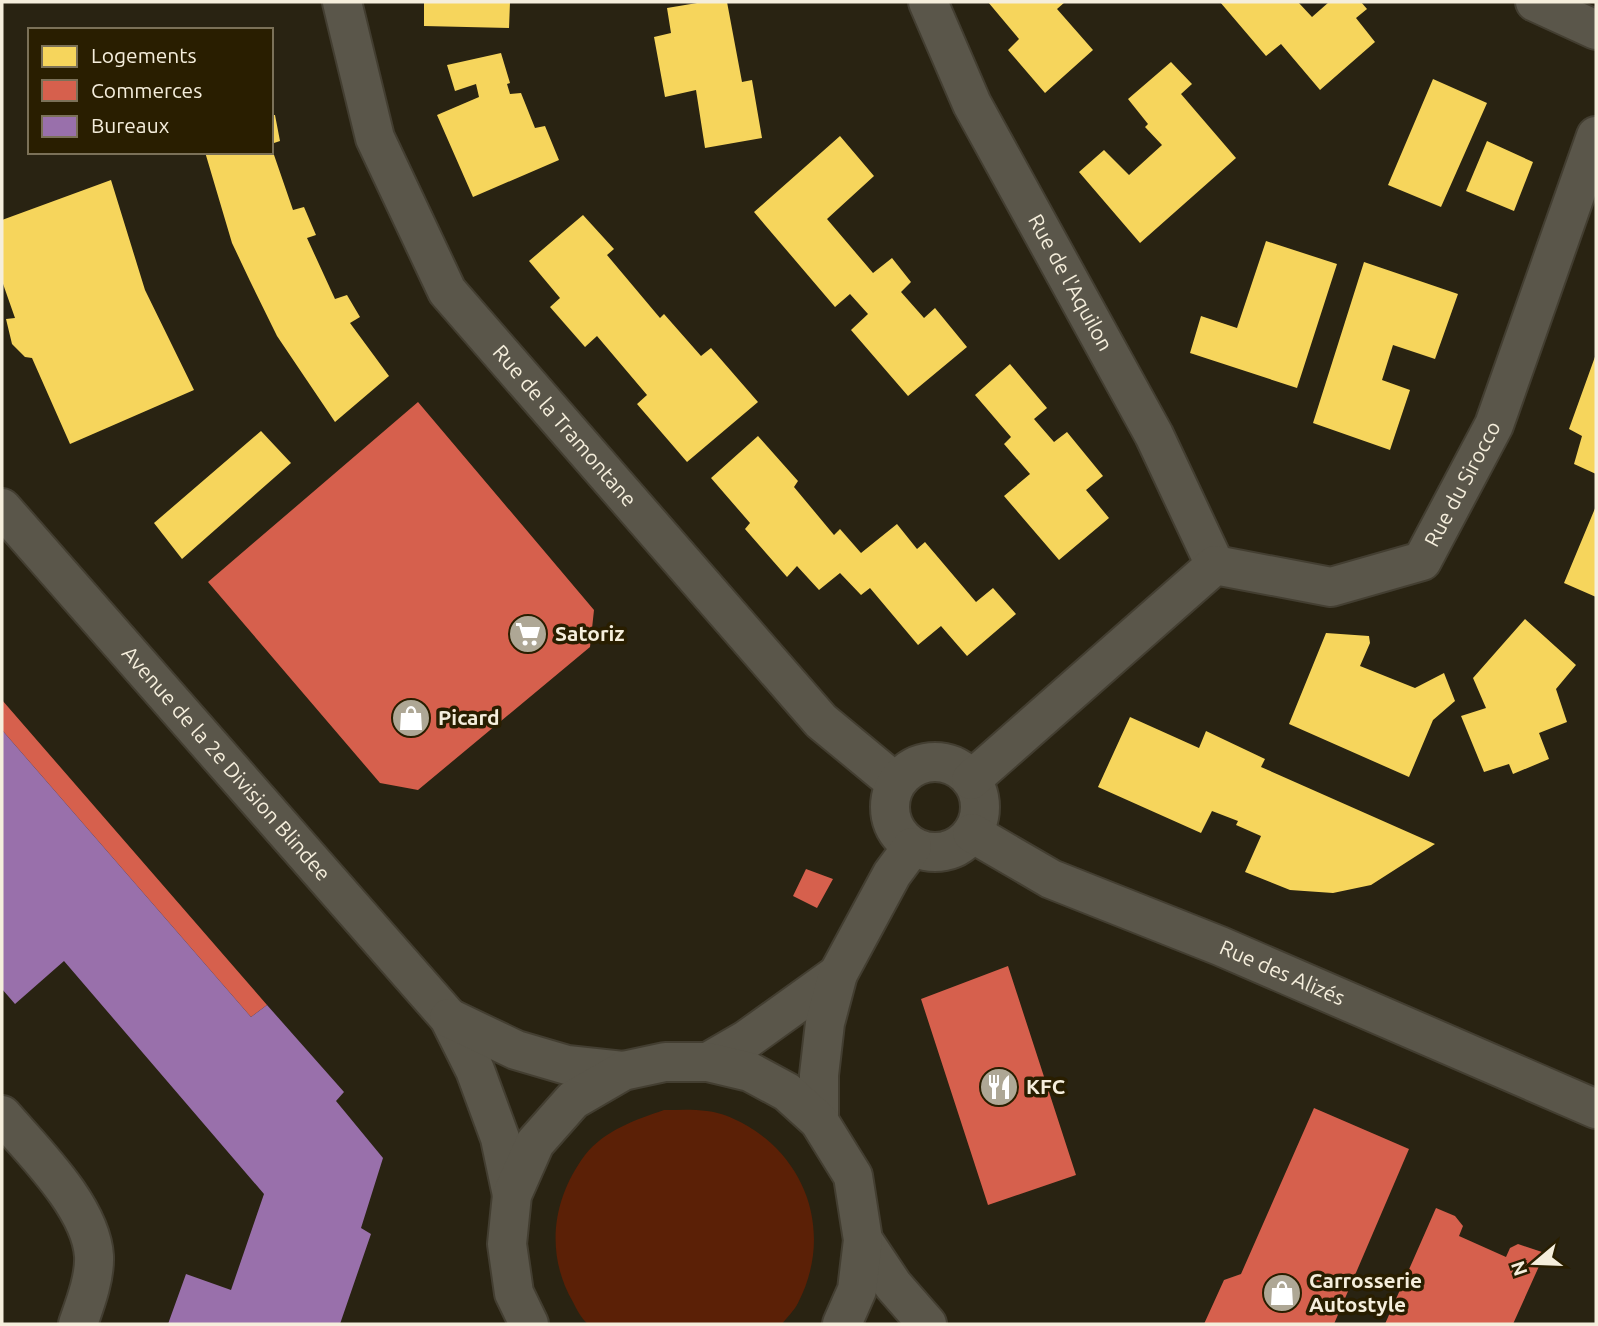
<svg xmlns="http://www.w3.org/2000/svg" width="1598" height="1326" font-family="Ubuntu,sans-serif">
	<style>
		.green { fill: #5b2006 }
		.homes { fill: #f6d55c }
		.shops { fill: #d6604d }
		.offices { fill: #9970ab }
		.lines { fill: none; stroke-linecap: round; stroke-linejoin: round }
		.street-casing { stroke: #433e31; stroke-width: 42 }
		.secondary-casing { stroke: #433e31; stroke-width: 42 }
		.street { stroke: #5a564a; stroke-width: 38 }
		.secondary { stroke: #5a564a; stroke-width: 38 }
		.labels { text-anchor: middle; stroke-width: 7; stroke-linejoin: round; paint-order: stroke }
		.street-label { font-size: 21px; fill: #f5eedc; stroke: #291e00 }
		.poi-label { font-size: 21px; font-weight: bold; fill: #f5eedc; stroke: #291e00; text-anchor: start }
	</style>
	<rect width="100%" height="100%" fill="#292312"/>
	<path class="green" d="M664 1110C678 1110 693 1109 707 1111 727 1113 750 1126 765 1138 815 1179 828 1245 798 1303 794 1311 787 1317 782 1324H588C581 1318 577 1310 573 1302 545 1254 552 1199 585 1155 605 1130 635 1120 664 1110Z"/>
	<path class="homes" d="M424 2H510L509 28 424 26Z
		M703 2H727L742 82 752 80 762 138 705 148 696 90 665 97 654 37 671 33 667 8Z
		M988 2H1065L1057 9 1093 50 1045 93 1008 50 1019 39Z
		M1220 2H1298L1312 17 1329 2H1361L1367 9 1356 18 1375 42 1320 90 1281 44 1266 56Z
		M501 53 510 83 507 84 510 94 521 93 535 128 545 126 559 160 473 197 437 115 479 97 476 84 455 91 447 65Z
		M1171 62 1192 84 1181 94 1236 158 1140 243 1079 172 1104 150 1129 175 1162 145 1145 127 1148 124 1128 99Z
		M1433 79 1487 103 1441 207 1388 185Z
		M271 115H275L280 141 271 144Z
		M840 136 874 176 827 219 873 273 892 258 911 282 901 292 924 318 935 308 967 347 908 396 851 330 868 314 850 294 835 307 754 212Z
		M1487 141 1533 162 1514 211 1466 191Z
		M205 152H273L293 210 304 207 316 235 307 238 335 299 347 295 360 317 350 323 389 376 335 422 277 336 250 281 232 243Z
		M111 180 145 290 194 390 70 444 32 358 25 357 12 344 6 319 15 318 2 281V220Z
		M583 215 614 249 607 255 660 318 664 314 701 356 711 348 758 402 687 462 637 404 647 395 597 336 585 347 550 307 560 298 529 261Z
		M1266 241 1337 264 1297 388 1190 353 1201 316 1237 328Z
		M1364 262 1458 294 1435 359 1393 345 1382 380 1410 390 1390 450 1313 423Z
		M1596 354V474L1574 464 1582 436 1569 429Z
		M1010 364 1047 408 1034 419 1054 442 1067 432 1103 476 1086 490 1109 518 1059 560 1004 496 1030 474 1004 444 1011 437 975 395Z
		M261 431 291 463 182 559 154 523Z
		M758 436 798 481 794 487 834 535 840 529 861 553 897 524 917 549 925 542 976 602 993 588 1016 614 967 656 941 626 918 645 870 588 861 595 840 573 819 590 797 566 787 577 745 529 750 523 711 478Z
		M1596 506V597L1564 583Z
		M1525 619 1576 665 1556 689 1567 722 1539 733 1549 759 1513 774 1509 764 1484 772 1461 716 1486 708 1473 678Z
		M1326 633 1369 636 1370 643 1360 666 1415 688 1444 673 1455 701 1433 720 1409 777 1289 724Z
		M1130 717 1199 748 1206 731 1265 759 1261 767 1435 844 1371 885 1333 893 1290 890 1245 872 1261 836 1236 825 1238 821 1212 811 1201 833 1098 787Z"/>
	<path class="shops" d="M418 402 594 610 590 647 418 790 380 783 208 582Z
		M2 700 267 1005 251 1017 2 730Z
		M806 869 833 879 817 908 793 896Z
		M1008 966 1076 1175 988 1205 921 999Z
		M1314 1108 1409 1149 1334 1324H1204L1224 1280 1241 1274Z
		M1436 1208 1455 1216 1463 1226 1459 1236 1506 1257 1510 1248 1518 1244 1545 1253 1513 1324H1385Z"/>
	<path class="offices" d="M2 730 251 1017 267 1005 344 1092 336 1101 383 1158 361 1228 371 1234 340 1324H168L186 1274 231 1290 264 1194 64 961 15 1004 2 989Z"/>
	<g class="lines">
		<defs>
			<g id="street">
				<path id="s1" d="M342 2 375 138 447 291 821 721 896 783"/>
				<path id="s2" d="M928 2 972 104 1154 435 1215 565"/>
				<path d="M1535 2 1596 30"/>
				<circle cx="935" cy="807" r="45"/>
				<path id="s3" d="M971 780 1215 565 1331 587 1422 561 1494 425 1596 136"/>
				<path id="s4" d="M972 833 1051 879 1220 946 1596 1109"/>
				<path d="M708 1062 746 1040 838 974"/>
				<path d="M2 1115C33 1151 91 1207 94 1256 95 1278 85 1304 78 1324"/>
				<path d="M819 1121V1075L825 1023 838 974 892 874 912 847"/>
			</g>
			<g id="secondary">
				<path id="s5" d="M2 508 449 1018 475 1070 500 1138 512 1195"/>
				<path d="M449 1018 516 1050 567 1065 623 1071"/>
				<path d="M863 1240 893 1285 927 1324"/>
				<path d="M529 1324 514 1293 507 1244 512 1195 535 1143 573 1100 623 1071 665 1062H708L750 1072 787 1092 819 1121 853 1176 863 1240 857 1290 842 1324"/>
			</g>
		</defs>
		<use href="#street" class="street-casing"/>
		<use href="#secondary" class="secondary-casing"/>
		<use href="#street" class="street"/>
		<use href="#secondary" class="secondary"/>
	</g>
	<defs>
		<symbol id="supermarket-disc" viewBox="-11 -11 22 22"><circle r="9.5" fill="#aea795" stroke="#291e00"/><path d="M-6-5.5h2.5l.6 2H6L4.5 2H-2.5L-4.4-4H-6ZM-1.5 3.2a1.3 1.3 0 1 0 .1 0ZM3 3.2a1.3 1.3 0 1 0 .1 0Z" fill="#fff"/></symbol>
		<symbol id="shop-disc" viewBox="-11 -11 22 22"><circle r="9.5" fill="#aea795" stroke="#291e00"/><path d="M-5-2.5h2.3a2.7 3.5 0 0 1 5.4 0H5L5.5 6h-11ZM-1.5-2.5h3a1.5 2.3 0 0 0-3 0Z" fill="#fff"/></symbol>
		<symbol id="restaurant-disc" viewBox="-11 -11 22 22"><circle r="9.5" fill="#aea795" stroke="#291e00"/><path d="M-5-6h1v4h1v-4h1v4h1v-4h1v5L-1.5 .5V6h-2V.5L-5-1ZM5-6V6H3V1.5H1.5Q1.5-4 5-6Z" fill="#fff"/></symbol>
	</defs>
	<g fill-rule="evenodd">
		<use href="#supermarket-disc" x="506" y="612" width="44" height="44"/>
		<use href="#shop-disc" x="389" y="696" width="44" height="44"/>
		<use href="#restaurant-disc" x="977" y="1065" width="44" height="44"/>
		<use href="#shop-disc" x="1260" y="1271" width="44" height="44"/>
	</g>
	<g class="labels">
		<g class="street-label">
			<text dy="7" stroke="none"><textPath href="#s2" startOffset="315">Rue de l'Aquilon</textPath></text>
			<text dy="7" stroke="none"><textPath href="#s1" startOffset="488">Rue de la Tramontane</textPath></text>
			<text dy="7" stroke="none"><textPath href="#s3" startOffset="625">Rue du Sirocco</textPath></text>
			<text dy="7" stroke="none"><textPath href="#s5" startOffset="340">Avenue de la 2e Division Blindee</textPath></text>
			<text dy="7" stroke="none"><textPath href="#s4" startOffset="341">Rue des Alizés</textPath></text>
		</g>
		<g class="poi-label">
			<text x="555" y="641">Satoriz</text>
			<text x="438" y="725">Picard</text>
			<text x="1026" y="1094">KFC</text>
			<text x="1309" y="1288">Carrosserie<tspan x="1309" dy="24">Autostyle</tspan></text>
		</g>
	</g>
	<rect width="1598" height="1326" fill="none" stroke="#f5eedc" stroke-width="7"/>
	<rect x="28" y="28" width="245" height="126" fill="#291e00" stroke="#7b7158" stroke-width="2"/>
	<rect x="42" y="46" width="35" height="21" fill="#f6d55c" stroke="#7b7158" stroke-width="2"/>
	<text x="91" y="63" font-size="21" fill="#f5eedc">Logements</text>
	<rect x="42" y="80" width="35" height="21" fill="#d6604d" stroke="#7b7158" stroke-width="2"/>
	<text x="91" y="98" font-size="21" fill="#f5eedc">Commerces</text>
	<rect x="42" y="116" width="35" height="21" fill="#9970ab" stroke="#7b7158" stroke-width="2"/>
	<text x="91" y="133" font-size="21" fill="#f5eedc">Bureaux</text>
	<g transform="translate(1535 1263) rotate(251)" stroke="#291e00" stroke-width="5" paint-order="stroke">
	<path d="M0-5L12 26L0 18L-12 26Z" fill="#f5eedc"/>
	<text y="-10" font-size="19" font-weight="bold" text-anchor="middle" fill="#f5eedc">N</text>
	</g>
</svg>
